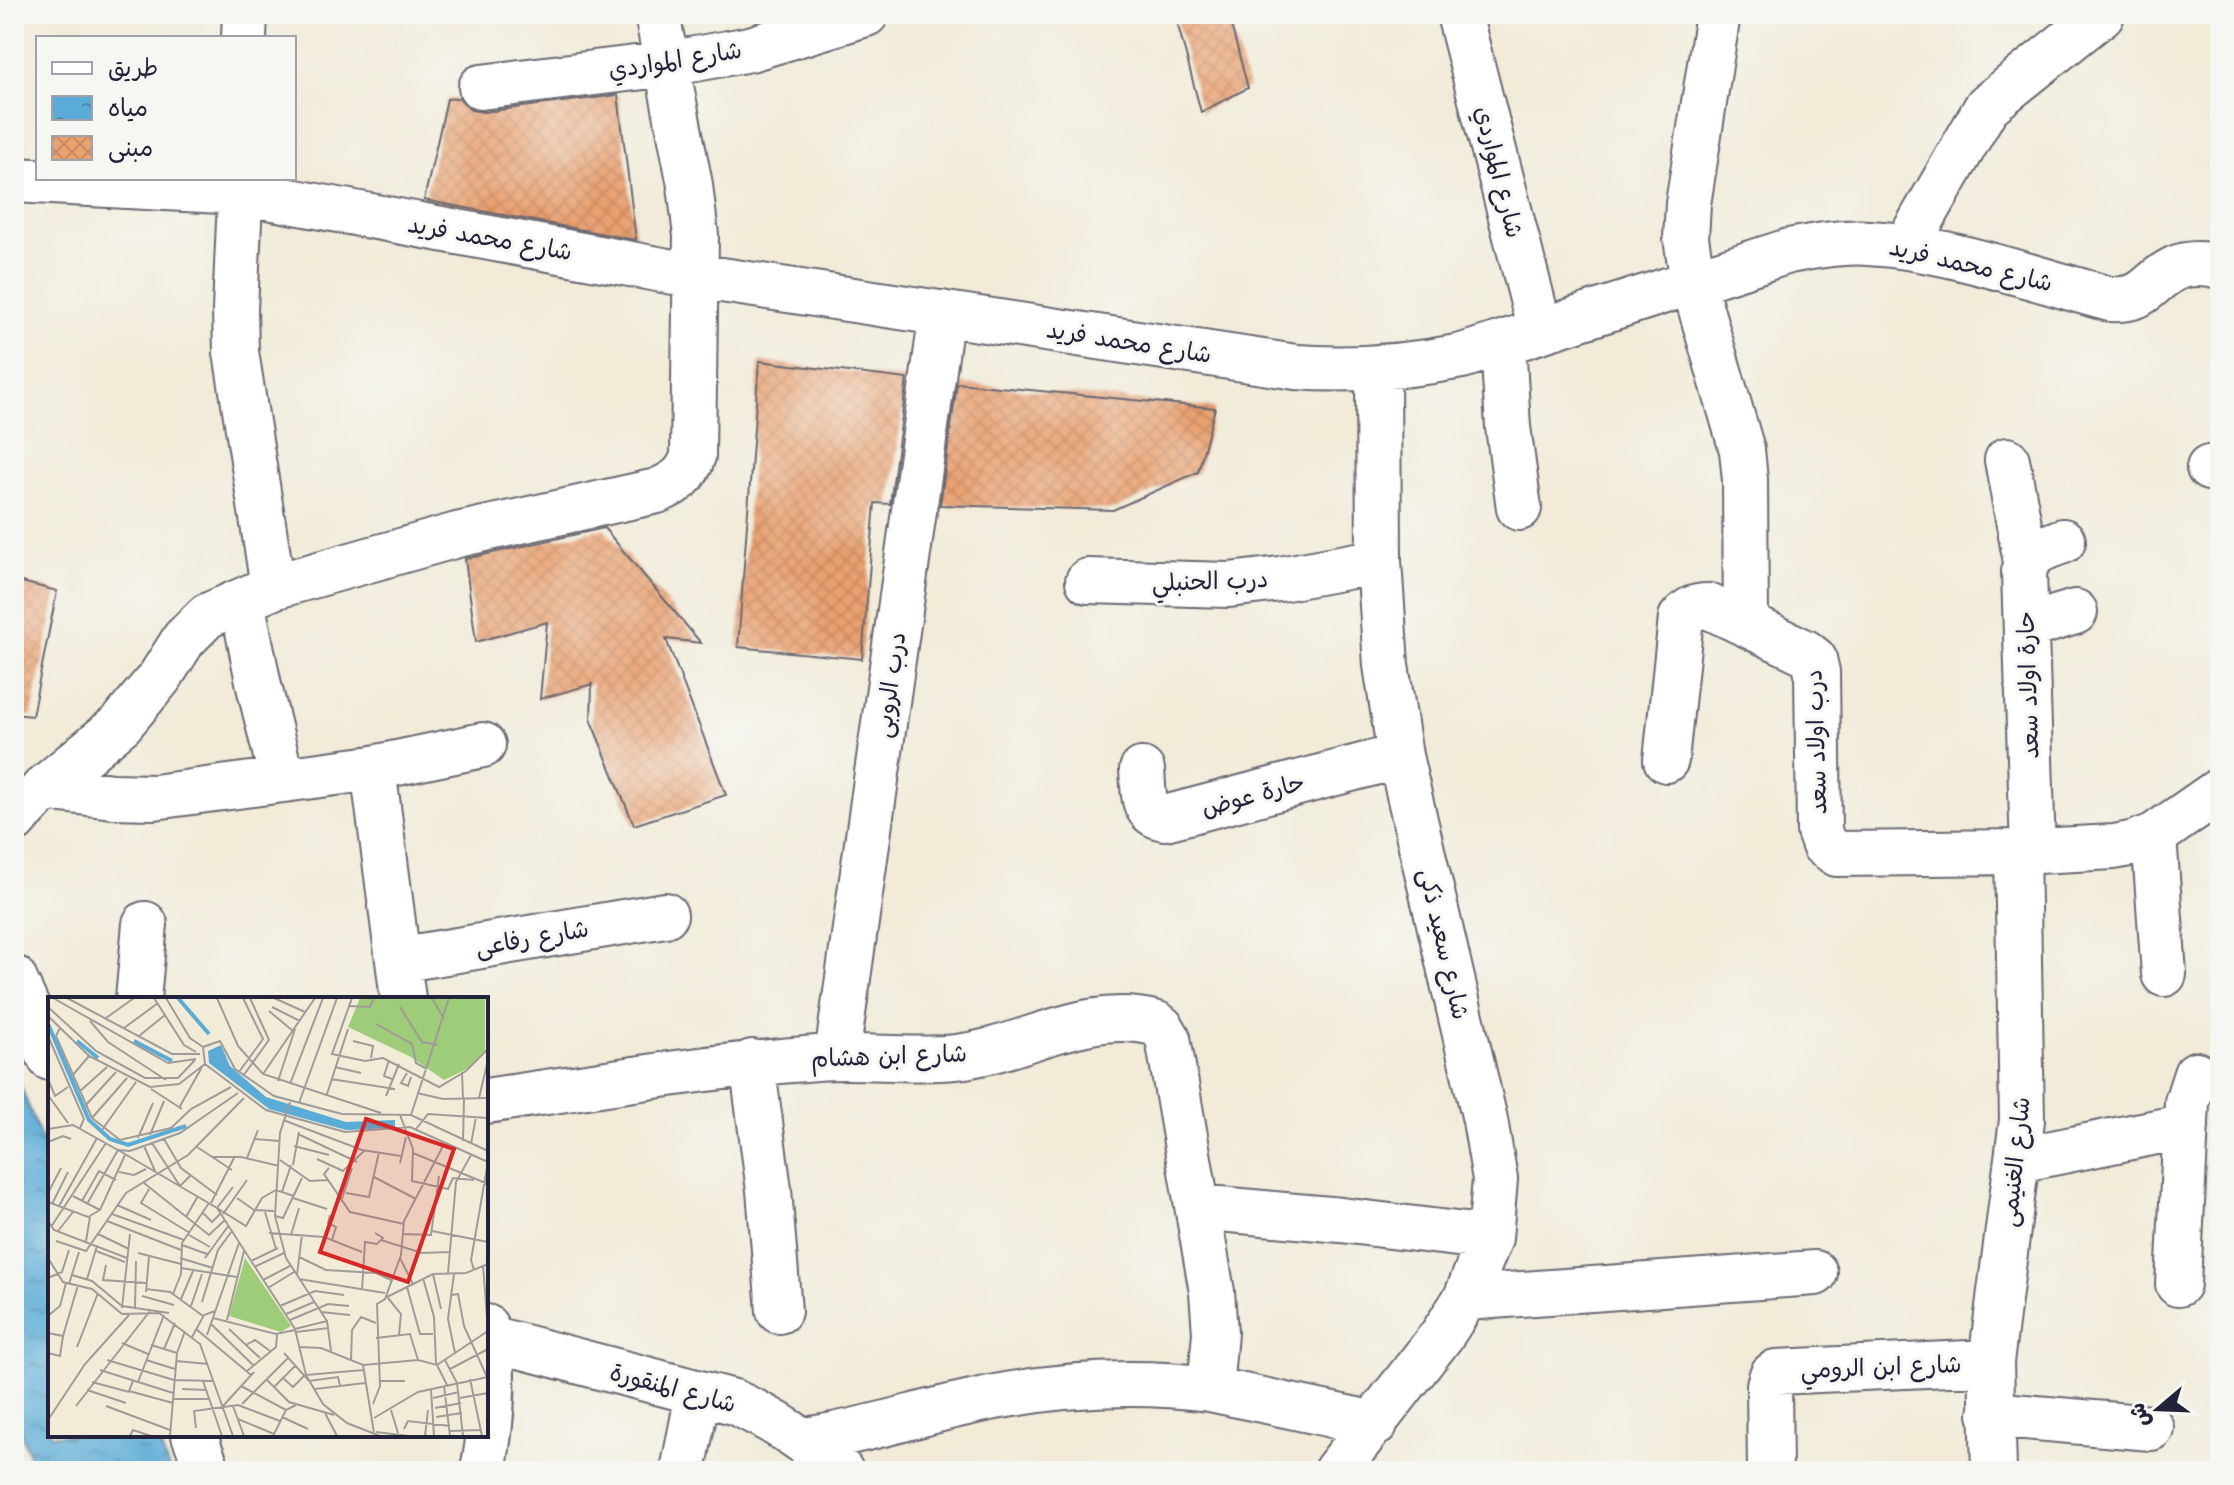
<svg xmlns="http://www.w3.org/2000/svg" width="2234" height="1485" font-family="'Comic Neue','Playpen Sans Arabic',sans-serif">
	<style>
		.water { fill: url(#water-ripples); stroke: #3e6688; stroke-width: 2 }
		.building { fill: url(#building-cross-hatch) }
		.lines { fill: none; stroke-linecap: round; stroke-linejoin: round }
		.minor-casing { stroke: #6a6872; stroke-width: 48 }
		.minor { stroke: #fff; stroke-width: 44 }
		.labels { text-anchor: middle; stroke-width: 6; stroke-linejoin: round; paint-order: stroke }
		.street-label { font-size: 24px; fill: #22223b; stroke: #f6f6f2 }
		.inset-river { fill: none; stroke: #5aabd5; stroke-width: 4 }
		.inset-road { fill: none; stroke: #9e9b99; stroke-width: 2 }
		.view { fill: #d62828; fill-opacity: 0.15; stroke: #d62828; stroke-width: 4 }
		.inset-edge { fill: none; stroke: #22223b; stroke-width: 4 }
	</style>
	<defs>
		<pattern id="water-ripples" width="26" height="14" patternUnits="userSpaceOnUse" patternTransform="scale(2)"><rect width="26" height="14" fill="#5aabd5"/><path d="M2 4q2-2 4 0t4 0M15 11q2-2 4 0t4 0" fill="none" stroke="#4a8bae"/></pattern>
		<pattern id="building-cross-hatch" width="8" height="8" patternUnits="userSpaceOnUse" patternTransform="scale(2)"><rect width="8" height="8" fill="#eaa170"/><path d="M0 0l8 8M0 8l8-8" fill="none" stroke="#c88a62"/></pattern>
	</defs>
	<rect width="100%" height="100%" fill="#f6f6f2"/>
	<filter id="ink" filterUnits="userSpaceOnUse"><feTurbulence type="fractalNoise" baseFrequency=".0125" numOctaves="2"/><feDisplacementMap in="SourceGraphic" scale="16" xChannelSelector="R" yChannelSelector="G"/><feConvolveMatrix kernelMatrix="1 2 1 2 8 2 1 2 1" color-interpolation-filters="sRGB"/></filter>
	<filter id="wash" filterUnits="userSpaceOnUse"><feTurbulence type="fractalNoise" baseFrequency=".006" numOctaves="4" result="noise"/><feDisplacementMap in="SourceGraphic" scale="32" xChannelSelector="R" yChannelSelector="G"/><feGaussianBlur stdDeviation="1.8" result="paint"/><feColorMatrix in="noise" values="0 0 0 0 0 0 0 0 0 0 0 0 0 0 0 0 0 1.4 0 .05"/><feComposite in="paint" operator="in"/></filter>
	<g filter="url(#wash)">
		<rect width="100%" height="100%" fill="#f1ebd8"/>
		<path class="water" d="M14 1069 50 1162V1435H156L170 1471H35L14 1414Z"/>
		<g id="blocks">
			<path class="building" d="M1175 14H1228L1248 88 1201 112Z
				M618 95 636 240 424 200 447 99 459 98 471 110 484 112Z
				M759 361 907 379 890 504 875 503 862 659 738 647Z
				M957 383 1215 408 1198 472 1113 510 940 505Z
				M604 528 701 643 666 639 726 795 634 825 591 721 592 684 540 699 547 622 476 642 465 559Z
				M14 580 57 591 32 716 14 714Z"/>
		</g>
	</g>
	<g filter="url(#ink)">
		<use href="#blocks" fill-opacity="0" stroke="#6a6872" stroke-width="2"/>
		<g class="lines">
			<defs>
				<path id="minor" d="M1459 14 1540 330
					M1718 14 1688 204 1686 238 1693 282 1742 450 1745 480 1746 624
					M244 38 245 14
					M481 87 668 64 750 49 866 14
					M241 178 235 310 236 352 273 587
					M14 180 241 192 695 276 1296 367C1353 371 1406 367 1462 356L1789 251C1816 246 1842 241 1869 243 1946 247 2034 279 2110 299 2149 301 2147 281 2176 268 2190 262 2205 264 2220 266
					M1906 247 1987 106 2102 14
					M1503 343 1508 427 1519 508
					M2007 460 2026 562
					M2209 468 2220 466
					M1088 581 1229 585 1280 579 1379 561
					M242 601 259 686 282 780
					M2026 627 2075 612
					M1666 760 1681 618C1689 609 1695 606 1708 606L1805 652 1814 659 1817 672 1819 831 1824 845 1837 854 2017 852 2114 847 2135 843 2154 836 2220 790
					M373 768 403 999
					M1142 770C1144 790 1140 814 1165 818L1400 756
					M44 788 113 796 154 797 373 768 483 745
					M14 821 44 788 122 723 160 677 184 639 207 616 273 587 457 535 657 491C676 483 687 476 693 456L696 236 690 185 657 14
					M2154 836 2164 974
					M2033 851 2024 572C2029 551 2044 548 2063 541
					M398 960 665 915
					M14 978 50 1058
					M138 999 145 924
					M837 1056 942 313
					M752 1062 769 1190 779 1311
					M486 1101C596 1085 706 1066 817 1058 863 1054 910 1062 956 1057 1023 1050 1088 1004 1157 1024L1162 1028 1168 1038 1212 1292 1215 1333 1210 1389
					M2018 1160 2186 1126
					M1198 1207 1341 1220 1490 1238
					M2178 1284 2187 1102 2196 1074
					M1466 1298 1815 1273
					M489 1338 734 1402C776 1421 806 1441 841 1471
					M1991 1414 2151 1428
					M194 1435 208 1471
					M805 1440C868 1431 928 1410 990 1398 1061 1384 1138 1380 1210 1389L1375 1424
					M483 1471C492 1424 497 1374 486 1327
					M683 1471 698 1394
					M1336 1471 1442 1335 1466 1298 1490 1238 1495 1179 1485 1120 1400 756 1386 665 1379 561 1378 369
					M1770 1471 1769 1385 1772 1375 1776 1372 1991 1362
					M1994 1471 1991 1362 2022 1120 2017 852"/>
			</defs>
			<use href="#minor" class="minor-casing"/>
			<use href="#minor" class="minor"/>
		</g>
	</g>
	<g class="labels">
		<g class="street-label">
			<text transform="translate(675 60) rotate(-9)" y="8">شارع المواردي</text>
			<text transform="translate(1499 172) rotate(76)" y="8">شارع المواردي</text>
			<text transform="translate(490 238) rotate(10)" y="8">شارع محمد فريد</text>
			<text transform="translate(1971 265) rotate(13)" y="8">شارع محمد فريد</text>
			<text transform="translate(1129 342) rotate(9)" y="8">شارع محمد فريد</text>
			<text transform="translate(1210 581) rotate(-2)" y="8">درب الحنبلي</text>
			<text transform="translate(890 685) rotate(-82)" y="8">درب الروبى</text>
			<text transform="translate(2028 685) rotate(-92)" y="8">حارة اولاد سعد</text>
			<text transform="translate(1816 742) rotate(-92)" y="8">درب اولاد سعد</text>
			<text transform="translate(1253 795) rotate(-15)" y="8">حارة عوض</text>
			<text transform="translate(532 938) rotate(-10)" y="8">شارع رفاعى</text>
			<text transform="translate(1444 944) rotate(77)" y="8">شارع سعيد ذكى</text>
			<text transform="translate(889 1056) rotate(-2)" y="8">شارع ابن هشام</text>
			<text transform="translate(2015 1162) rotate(-84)" y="8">شارع الغنيمى</text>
			<text transform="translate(1881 1367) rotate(-2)" y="8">شارع ابن الرومي</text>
			<text transform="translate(673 1388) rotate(15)" y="8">شارع المنقورة</text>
		</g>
	</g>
	<g transform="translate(48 997)">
		<rect width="440" height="440" fill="#f1ebd8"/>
		<path d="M197 261 243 329 233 335 181 319Z" fill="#9ecc79"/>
		<path d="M312 1H437V54L423 70 396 83 363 60 300 30Z" fill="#9ecc79"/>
		<path d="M173 48 182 69 218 100 298 125 347 123V131L298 133 221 112 161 66 160 54Z" fill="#5aabd5"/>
		<path class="inset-river" d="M130 1 161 37M0 27 41 123 62 142 80 148 138 129M29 44 50 61M86 44 124 64"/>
		<path class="inset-road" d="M5 1 120 66 148 62M19 1 124 57H152M106 1 136 48 148 55M118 1 142 41 155 50M169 1 190 49 215 77 333 116M226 1 257 15M304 1 284 57 317 64 335 61 391 90 418 74 440 52M384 1 396 22M300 9 322 10 326 1M0 10 48 54 97 81H130L147 63M224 10 252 24M352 10 374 45 390 48M221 14 245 34M0 19 41 59 102 90 131 87 157 67M58 21 86 1M42 24 60 45 118 83M328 27 364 47 368 66 379 72M12 31 8 39 44 121 72 143 123 131 143 112 183 90M76 31 110 6M0 39 36 122 32 131M91 39 117 18M305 44 325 49 323 61M155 50 157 67 218 113 297 135 362 130 440 165M155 50 172 44 187 72 226 99 294 117 363 118 440 154M341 63 336 79 344 82M287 70 313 76M191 75 215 42 195 1M414 75 415 102M359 76 353 86 360 89 363 80M215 77 267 1M24 79 41 59M195 79 221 43 202 1M0 82 7 99 20 90M283 82 347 92M230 84 247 32M242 87 275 1M103 92 134 112M31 95 59 70M369 96 395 102 440 101M279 97 300 32M0 98 20 126M338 99 351 67M431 101 440 63M242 105 232 136 227 219 238 261 279 324 283 354M251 106 289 1M37 109 68 75M131 111 154 70M352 118 365 152 364 184 400 192 405 181 426 183M363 118 401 1M44 121 79 81M235 123 314 153 353 159M0 132 25 128 70 153 82 154 132 136 190 96M368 132 380 117 440 121M54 133 88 85M250 137 309 165M102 138 116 104M90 141 105 106M116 142 133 171 169 198M207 142 231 144M415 144 416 102M0 145 15 139 23 142M104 146 132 189 142 179M423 147 428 120M96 149 107 174M246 149 281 158M149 150 184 173M70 153 169 211 247 332 258 378 275 407 299 426 332 439M365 156 440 187M164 160H193L231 169M199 161 210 133M269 162 295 174 316 154M232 163 262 184 280 183M352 166 358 140M245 168 251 135M281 171 276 177 302 215 356 227M71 175 86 178 98 172M326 180 368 202M96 186 161 238 177 223M185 190 169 211 198 229 214 201 228 193 246 199M101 192 93 206 142 236M234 195 243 168M0 196 13 171M298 196 321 200 331 155M25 199 52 213M189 201 206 213 226 214M245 201 279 212M34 204 51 174 68 183M0 205 40 220 52 213M293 205 304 171M163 206 187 159M4 207 20 175M39 207 70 153M69 208 103 223M11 209 49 141M52 213 77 158M154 215 164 225 173 216M217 215 228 252M64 217 136 243M175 217 199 183M282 218 280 226 288 230 284 243M227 219 235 221 254 181M138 220 150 199M0 224 6 233 79 261M59 224 133 253M3 230 58 146M10 234 25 215M384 234 440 245M221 236 276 240 314 255M50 237 81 252M355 237 383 238 391 179M141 238 162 250M243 238 251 211M333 243 374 256 401 255M8 244 38 254 78 196 140 158 196 101M38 244 42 220M134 248 159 257M48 254 77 265M90 256 133 267M251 260 278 273 328 276 343 283M0 261 15 285 44 292 74 317 111 316 152 347 185 439M132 261 165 271M157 261 181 228M352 261 365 287M203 264 230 251M58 268 55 283 98 286M435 268 440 333M206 270 236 256M133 271 189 280M426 273 423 263 440 165M400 276 408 185 423 158M385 277 393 312M406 277 400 322 407 356M24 278 44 284 74 309 121 316M249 278 254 238M0 281 14 275 21 253M375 281 386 320 388 366 399 388M39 282 49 249M251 282 337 296M215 283 242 269M21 287 31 255M359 290 372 337H385M220 291 246 275M98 292 122 295 155 319M314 293 317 245 329 247 335 241 327 236M98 295 101 259M125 297 133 277 134 246 161 206M404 298 410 297 416 329 439 380M94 299 126 308M337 301 385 277 418 276 440 267M340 301 353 317 351 338M133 302 145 274M154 305 170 253 184 234M143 309 154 277M232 309 267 294 296 298M74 311 82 237M87 311 88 264M273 315 302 318M238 317 266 305M0 319 12 309 18 286M165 321 228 337 247 333M179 323 196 254M242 323 280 307 301 309M163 327 205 368M148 332 203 378M181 332 212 361M247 332 279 324M248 335 281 331M0 336 15 339 30 288M159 338 191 246M144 340 156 318 167 314M328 341 362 337 370 363M74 346 100 357M103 348 129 356M198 348 207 343 222 354M29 350 50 296M252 350 273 351 315 368 370 363 389 368 440 334M116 352 127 326M0 356 12 359 15 339M236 356 261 384 290 380 292 389M59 363 126 383M98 363 127 372M303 363 304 333 313 320 328 326M397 363 409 386 415 439M128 364 160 367M315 368 326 436M402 372 440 352M52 373 125 396M199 374 228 350 229 338M258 378 315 373M235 381 245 390 256 379M218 382 241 405 286 418M422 382 434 439M126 383 166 384M85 384 81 394 125 406M155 384 174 439M332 384H357M44 385 81 395M90 385 116 318M193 389 238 413M396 389 402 439M226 390 247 369M134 392 158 393M267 392 317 386M39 393 78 406M383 393 386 439M385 401 411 395M412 401 440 396M125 402H161M194 407 240 361M325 407 332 389 329 307 337 302 353 258 356 224 396 147M28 409 102 314M58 409 122 433M175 409 206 375M185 409 196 439M387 411 413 406M343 413 350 436M277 416 289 439M234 420 260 432M388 420 414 416M326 421 370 395 440 380M190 422 226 437M0 423 37 367 81 318M148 431 146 414 190 408 232 424M356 432 360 424 402 429M402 434 432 433M328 435 361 439M82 439 85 433 103 439M122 439 129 356 137 334M225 439 238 413 248 408M377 439 380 413"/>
		<path class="view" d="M318 122 406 152 360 285 272 255Z"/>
		<rect width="440" height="440" class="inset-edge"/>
	</g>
	<rect width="2234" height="1485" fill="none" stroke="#f6f6f2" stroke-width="48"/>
	<rect x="36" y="36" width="260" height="144" fill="#f6f6f2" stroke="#a1a1a9" stroke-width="2"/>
	<rect x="52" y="62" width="40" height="12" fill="#ffffff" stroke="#a1a1a9" stroke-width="2"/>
	<text x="108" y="76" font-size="24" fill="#22223b">طريق</text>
	<rect x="52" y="96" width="40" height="24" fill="url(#water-ripples)" stroke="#a1a1a9" stroke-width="2"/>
	<text x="108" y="116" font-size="24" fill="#22223b">مياه</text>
	<rect x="52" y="136" width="40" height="24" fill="url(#building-cross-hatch)" stroke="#a1a1a9" stroke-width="2"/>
	<text x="108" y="156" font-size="24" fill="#22223b">مبنى</text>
	<g transform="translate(2158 1409) rotate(251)" stroke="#f6f6f2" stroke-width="6" paint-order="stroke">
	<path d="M0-6L14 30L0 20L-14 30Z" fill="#22223b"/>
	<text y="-12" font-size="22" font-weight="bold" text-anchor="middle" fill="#22223b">ش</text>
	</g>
</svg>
